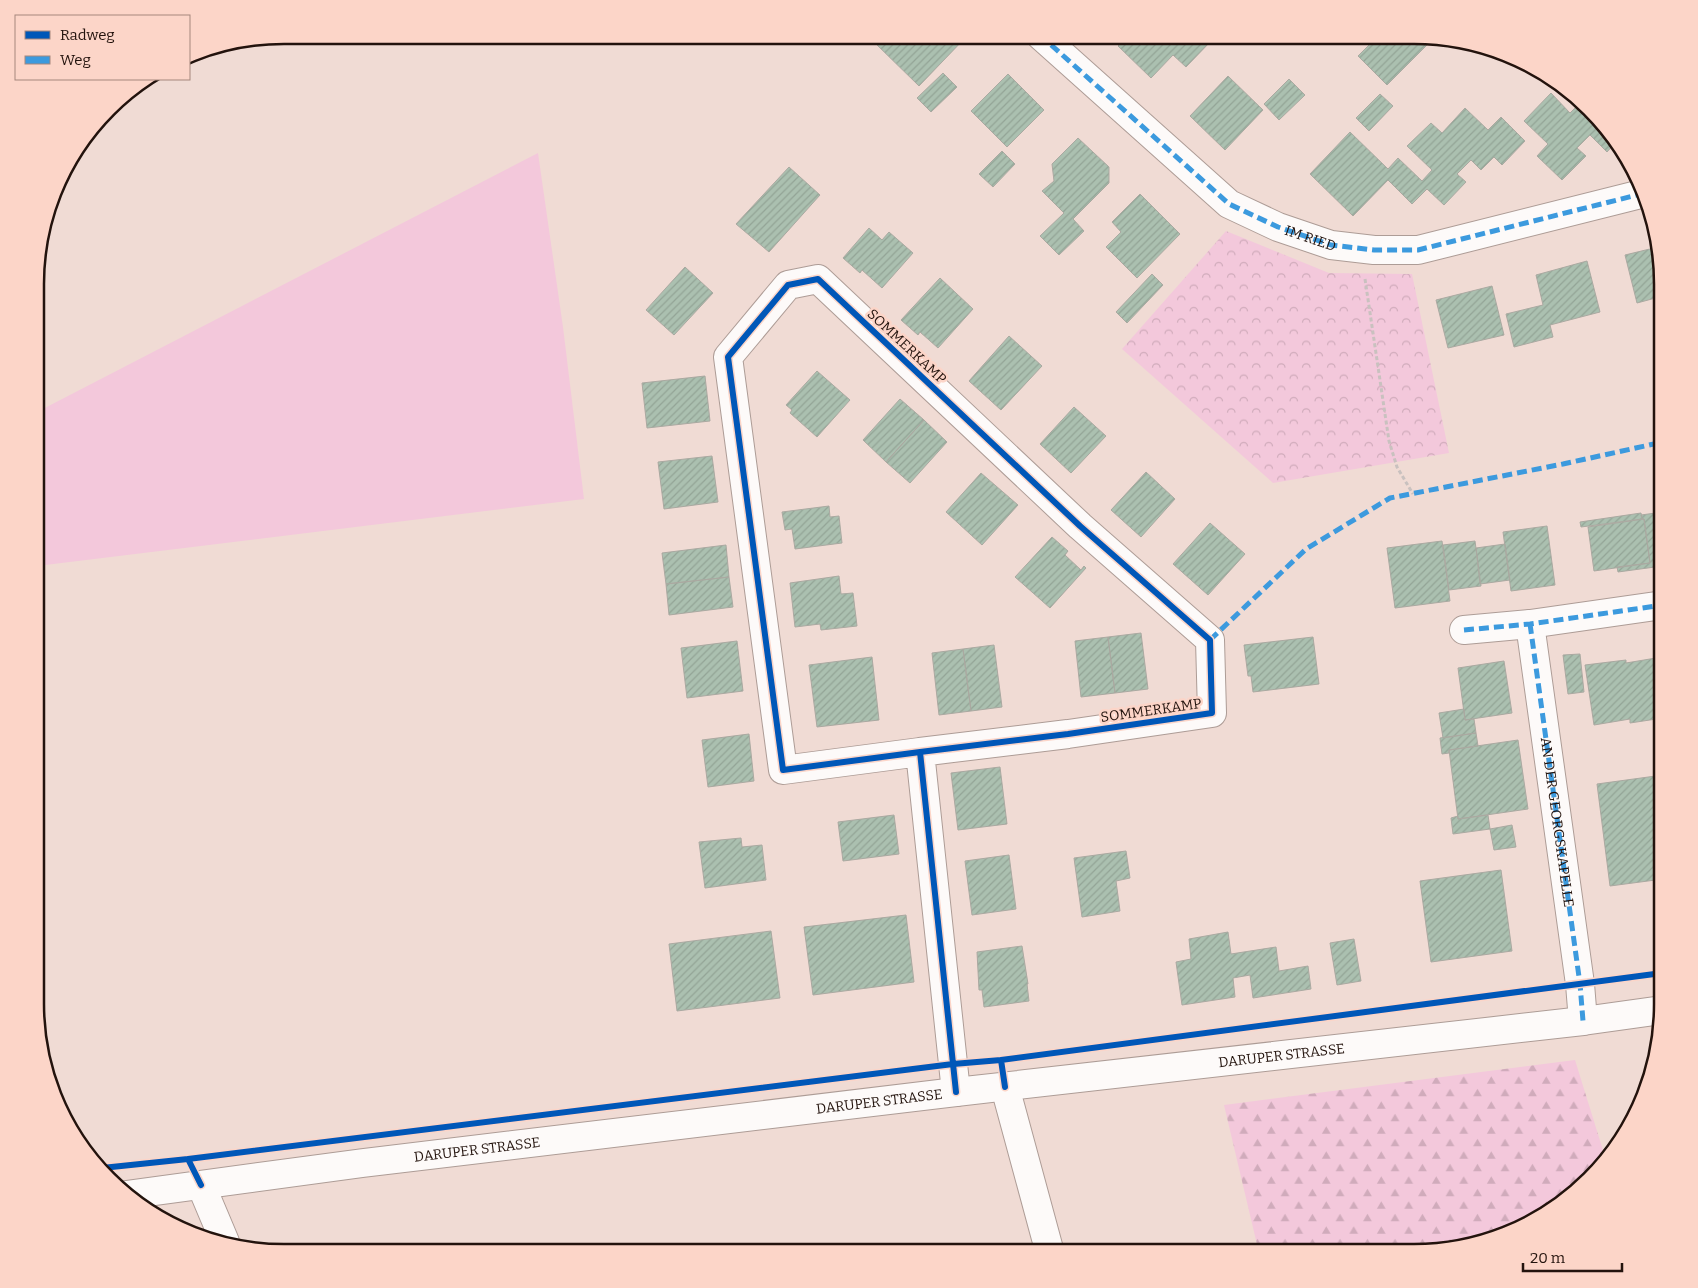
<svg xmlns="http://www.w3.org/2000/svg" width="1698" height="1288" font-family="Bitter,serif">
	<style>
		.grass { fill: #f3c8db }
		.forest { fill: url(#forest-firs) }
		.park { fill: url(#park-crowns) }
		.building { fill: url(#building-hatch); stroke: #aaa9a1 }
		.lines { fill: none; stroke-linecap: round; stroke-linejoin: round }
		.minor-casing { stroke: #ad9c96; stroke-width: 30 }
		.path { stroke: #c9c1bf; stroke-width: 3; stroke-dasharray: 4 2.5; stroke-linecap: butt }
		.minor { stroke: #fdfaf9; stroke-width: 28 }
		.quiet { stroke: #3c9ade; stroke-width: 5; stroke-dasharray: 10 5; stroke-linecap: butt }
		.cycleway-casing { stroke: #fcd5c8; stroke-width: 9 }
		.cycleway { stroke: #0057b8; stroke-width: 6 }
		.labels { text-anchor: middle; stroke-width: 5; stroke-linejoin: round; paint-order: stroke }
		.street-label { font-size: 14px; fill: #23130d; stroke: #fcd5c8 }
		.rim { fill: none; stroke: #23130d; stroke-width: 2.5 }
	</style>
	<defs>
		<pattern id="forest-firs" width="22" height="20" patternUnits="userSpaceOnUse" patternTransform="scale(1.25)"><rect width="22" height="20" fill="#f3c8db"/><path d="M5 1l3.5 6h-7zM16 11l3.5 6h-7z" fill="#d0abbb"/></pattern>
		<pattern id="park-crowns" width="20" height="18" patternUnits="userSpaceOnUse" patternTransform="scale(1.25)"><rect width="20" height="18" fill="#f3c8db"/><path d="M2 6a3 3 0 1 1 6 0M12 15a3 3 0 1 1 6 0" fill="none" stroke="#d0abbb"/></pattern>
		<pattern id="building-hatch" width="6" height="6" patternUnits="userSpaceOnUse" patternTransform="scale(1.25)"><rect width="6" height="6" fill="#abc0b0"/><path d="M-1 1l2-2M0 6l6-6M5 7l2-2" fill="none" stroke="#93a496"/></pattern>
	</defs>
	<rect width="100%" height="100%" fill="#f0dbd4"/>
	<path class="grass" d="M538 153 563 327 584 499 37 566V412Z"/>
	<path class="forest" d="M1575 1060 1606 1160 1601 1168 1524 1227 1463 1248 1414 1253H1259L1224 1105Z"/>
	<path class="park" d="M1226 231 1329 273 1412 274 1449 453 1273 483 1122 349Z"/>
	<path class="building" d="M881 35H962L965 38 919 86 874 42Z
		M1129 35H1173L1181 44 1189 35H1208L1212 40 1186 67 1173 55 1151 78 1118 46Z
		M1379 35 1430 36 1435 37 1387 85 1358 56Z
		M943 73 957 87 931 112 917 98Z
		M1008 74 1044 110 1007 147 971 111Z
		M1228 76 1263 110 1225 150 1190 116Z
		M1289 79 1305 95 1279 120 1264 104Z
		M1551 93 1570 113 1582 101 1614 144 1607 152 1590 135 1577 148 1586 156 1562 180 1537 156 1548 144 1524 121Z
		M1380 94 1393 106 1369 131 1356 118Z
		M1465 108 1488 130 1501 117 1525 141 1502 165 1494 157 1481 170 1471 160 1457 174 1466 182 1444 205 1427 189 1412 204 1388 180 1353 216 1310 174 1350 132 1388 169 1398 158 1422 181 1432 170 1407 146 1431 123 1442 133Z
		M1078 138 1109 167V183L1073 219 1084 231 1059 255 1040 236 1064 213 1042 191 1054 181 1052 164Z
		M1002 151 1015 164 993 187 979 174Z
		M789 167 820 195 769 252 736 224Z
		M1140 194 1180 234 1137 278 1106 247 1121 232 1112 222Z
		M869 228 882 240 889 232 913 253 882 288 862 270 860 273 843 258Z
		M1658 247 1663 296 1637 303 1625 255Z
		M1587 261 1600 312 1550 325 1553 337 1514 347 1506 314 1543 305 1536 275Z
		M685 267 713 293 674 335 646 310Z
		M1152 274 1163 285 1127 323 1116 312Z
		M940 278 973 309 938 348 920 332 918 335 901 320Z
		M1492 286 1504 335 1448 348 1436 300Z
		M1009 336 1042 366 1001 410 969 381Z
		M817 371 850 400 817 437 790 413 792 410 786 405Z
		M705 376 710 421 647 428 642 383Z
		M900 399 924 420 886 462 863 440Z
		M1074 407 1106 436 1071 473 1040 444Z
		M924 420 947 442 910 483 886 462Z
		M712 456 718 502 664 509 658 462Z
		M1146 472 1175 499 1141 537 1111 510Z
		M981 473 1018 505 982 545 946 512Z
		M829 506 830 517 839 516 842 543 795 549 792 529 785 530 782 512Z
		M1663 512V559L1655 567 1618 572 1617 567 1650 563 1644 519H1642L1641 515Z
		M1641 513 1642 519 1581 527 1580 522Z
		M1644 519 1650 563 1594 571 1588 527Z
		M1210 523 1245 554 1208 595 1173 564Z
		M1547 526 1555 585 1511 591 1503 532Z
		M1052 537 1068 551 1065 555 1081 570 1084 566 1086 568 1050 608 1015 577Z
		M1442 541 1450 601 1395 608 1387 548Z
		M1475 541 1481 586 1449 590 1443 545Z
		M1505 544 1510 580 1480 584 1476 548Z
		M726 545 729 577 666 584 662 553Z
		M839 576 841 594 853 593 857 626 821 630 820 624 795 627 790 583Z
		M729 577 733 607 669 615 666 584Z
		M1141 633 1148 689 1115 693 1108 637Z
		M1108 637 1115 693 1081 697 1075 641Z
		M1313 637 1319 684 1253 692 1251 676H1248L1244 645Z
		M737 641 743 691 687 698 681 648Z
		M994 645 1002 707 971 711 963 649Z
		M963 649 971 711 939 715 932 653Z
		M1580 654 1584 692 1568 694 1563 655Z
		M872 657 879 720 817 727 809 665Z
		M1662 657 1663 718 1630 723V719L1594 725 1585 665 1626 660V663Z
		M1504 661 1512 713 1465 720 1458 668Z
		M1464 709 1465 720 1474 719 1476 733 1443 738 1439 713Z
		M1476 733 1478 746 1449 750V753L1442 754 1440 738Z
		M749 734 754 781 708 787 702 740Z
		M1518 740 1528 809 1458 819 1449 750Z
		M1000 767 1007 824 958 830 951 773Z
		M1663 775V879L1610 886 1597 784Z
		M894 815 899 854 843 861 838 822Z
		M1488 815 1490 829 1453 834 1451 818 1458 816V819Z
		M1512 825 1516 847 1494 850 1490 829Z
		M741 838 742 847 762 845 766 880 705 888 699 842Z
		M1126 851 1130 878 1116 881 1120 911 1082 917 1074 858Z
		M1009 855 1016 909 972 915 965 861Z
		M1501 870 1512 951 1431 962 1420 881Z
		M906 915 914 982 813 995 804 927Z
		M771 931 780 998 677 1011 669 944Z
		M1228 932 1231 954 1276 947 1279 971 1308 966 1311 989 1253 998 1250 975 1233 978 1235 997 1182 1005 1176 962 1191 959 1189 939Z
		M1354 939 1361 981 1337 985 1330 943Z
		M1022 946 1028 984H1027L1029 1001 984 1007 982 990H979L977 952Z"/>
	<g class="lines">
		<defs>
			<g id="minor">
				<path id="s1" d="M1040 35 1229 204 1278 227 1331 245 1374 250H1418L1645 193"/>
				<path id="s2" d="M1530 624 1580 984 1583 1021"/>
				<path d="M1464 630 1530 624 1663 605"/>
				<path d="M920 752 783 770 728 357 788 285 818 279 1080 526 1210 640 1212 713 1068 734 920 752 956 1092"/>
				<path d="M1005 1087 1050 1253"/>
				<path d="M201 1185 225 1242"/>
				<path id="s3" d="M126 1195 363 1163 956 1092 1583 1021 1662 1010"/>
			</g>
		</defs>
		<use href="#minor" class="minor-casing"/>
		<path class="path" d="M1365 279 1389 441 1397 467 1413 494"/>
		<use href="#minor" class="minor"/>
		<path class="quiet" d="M1040 35 1229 204 1278 227 1331 245 1374 250H1418L1645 193
			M1530 624 1580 984 1583 1021
			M1464 630 1530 624 1663 605
			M1210 640 1306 549 1390 498 1563 464 1663 442"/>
		<defs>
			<path id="cycleway" d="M920 752 783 770 728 357 788 285 818 279 1080 526 1210 640 1212 713 1068 734 920 752 956 1092
				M1005 1087 1001 1060 1662 973
				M102 1168 188 1159
				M201 1185 188 1159 953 1064 1001 1060"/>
		</defs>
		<use href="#cycleway" class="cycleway-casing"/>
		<use href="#cycleway" class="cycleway"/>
	</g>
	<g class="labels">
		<g class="street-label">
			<text dy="5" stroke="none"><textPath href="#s1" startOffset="342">IM RIED</textPath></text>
			<text transform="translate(907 346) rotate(43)" y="5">SOMMERKAMP</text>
			<text transform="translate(1151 710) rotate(-8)" y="5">SOMMERKAMP</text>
			<text dy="5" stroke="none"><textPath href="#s2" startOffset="200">AN DER GEORGSKAPELLE</textPath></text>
			<text dy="5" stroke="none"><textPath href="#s3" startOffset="1164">DARUPER STRASSE</textPath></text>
			<text dy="5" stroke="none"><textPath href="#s3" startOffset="759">DARUPER STRASSE</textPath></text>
			<text dy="5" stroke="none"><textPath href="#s3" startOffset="354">DARUPER STRASSE</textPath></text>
		</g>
	</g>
	<path d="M0 0H1698V1288H0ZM284 44H1414A240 240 0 0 1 1654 284V1004A240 240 0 0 1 1414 1244H284A240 240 0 0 1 44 1004V284A240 240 0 0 1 284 44Z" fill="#fcd5c8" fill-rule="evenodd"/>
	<path class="rim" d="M284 44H1414A240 240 0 0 1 1654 284V1004A240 240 0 0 1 1414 1244H284A240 240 0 0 1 44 1004V284A240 240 0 0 1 284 44Z"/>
	<rect x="15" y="15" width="175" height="65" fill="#fcd5c8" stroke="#a5877d"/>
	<rect x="25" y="31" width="25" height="8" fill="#0057b8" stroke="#a5877d"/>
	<text x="60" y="40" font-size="15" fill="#23130d">Radweg</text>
	<rect x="25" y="56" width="25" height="8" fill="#3c9ade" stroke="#a5877d"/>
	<text x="60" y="65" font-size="15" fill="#23130d">Weg</text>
	<path d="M1523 1263v8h99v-8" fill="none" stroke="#23130d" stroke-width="2.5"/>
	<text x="1530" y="1263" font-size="15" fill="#23130d" stroke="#fcd5c8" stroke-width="4" paint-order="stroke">20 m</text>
</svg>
